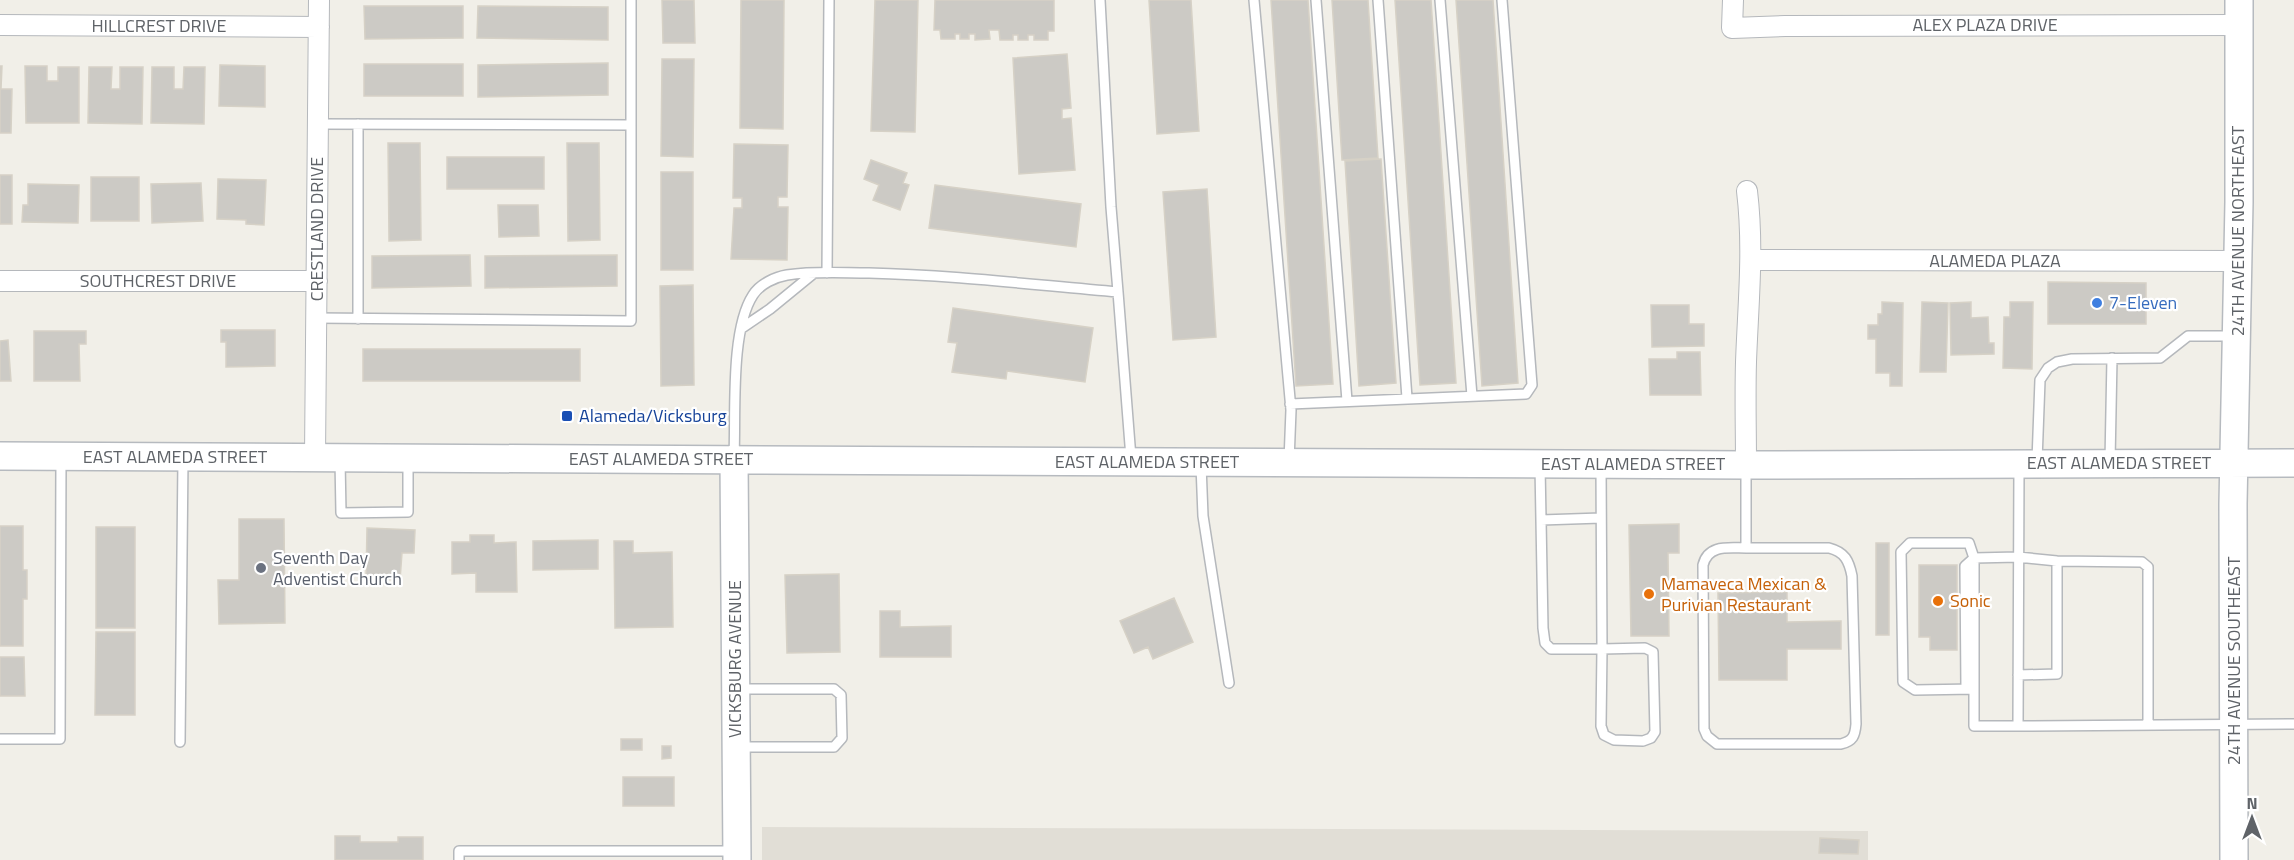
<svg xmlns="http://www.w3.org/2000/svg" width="2294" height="860" font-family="'Titillium Web',sans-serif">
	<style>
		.education { fill: #e1ded6 }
		.building { fill: #cccac5; stroke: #d6d1c6; stroke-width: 1.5 }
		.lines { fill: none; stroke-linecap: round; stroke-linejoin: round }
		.lane-casing { stroke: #b5b8bc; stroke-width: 12 }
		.street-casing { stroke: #b5b8bc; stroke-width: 22 }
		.secondary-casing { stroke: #b6babf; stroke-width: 30 }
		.lane { stroke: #fff; stroke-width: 9 }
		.street { stroke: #fff; stroke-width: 20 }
		.secondary { stroke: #fff; stroke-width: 27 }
		.shop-dot { fill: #3f7fe0; stroke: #fff; stroke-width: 2 }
		.transit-dot { fill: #1a4fb4; stroke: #fff; stroke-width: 2 }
		.worship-dot { fill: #6b7280; stroke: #fff; stroke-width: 2 }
		.food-dot { fill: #e8710a; stroke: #fff; stroke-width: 2 }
		.labels { text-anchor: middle; stroke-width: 4.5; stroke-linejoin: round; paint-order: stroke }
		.street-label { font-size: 18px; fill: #5f6368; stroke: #fff }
		.shop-label { font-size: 18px; fill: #366cbe; stroke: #fff; text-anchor: start }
		.transit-label { font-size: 18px; fill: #164399; stroke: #fff; text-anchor: start }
		.worship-label { font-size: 18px; fill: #5b616d; stroke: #fff; text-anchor: start }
		.food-label { font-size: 18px; fill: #c56008; stroke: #fff; text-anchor: start }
	</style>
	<rect width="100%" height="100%" fill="#f1efe8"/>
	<path class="education" d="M762 827 1868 831V860H762Z"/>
	<path class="building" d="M662 0H694L695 43H663Z
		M741 0H784L783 129 740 128Z
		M875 0H918L915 132 871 131Z
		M935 0H1054V31H1048V40H1034V35H1028V40H1018V35H1013V40H1000L999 30H989L990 39 975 40V34H969V39H960V34H955V39H941L940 30H934Z
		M1149 0H1191L1199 131 1157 134Z
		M1271 0H1308L1333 384 1296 386Z
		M1332 0H1368L1378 158 1342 160Z
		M1395 0H1431L1456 383 1420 385Z
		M1456 0H1493L1518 383 1482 386Z
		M364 6H463V38L365 39Z
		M478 6 608 7V40L477 38Z
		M1067 54 1071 108 1062 109V119L1071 118 1075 170 1019 174 1013 58Z
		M662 59H694L693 157 661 156Z
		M608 63V95L478 97V65Z
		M364 64H463V96H364Z
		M220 65 265 66V107L219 106Z
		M0 66H2L1 89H12L11 133H0Z
		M25 66H47V81H58V67H79V123H26Z
		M89 67H112L111 89H120V67H143L142 124 88 123Z
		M152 67H174V89H183L184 67H205L204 124 151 123Z
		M388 143H420L421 240 389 241Z
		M567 143H599L600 240 568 241Z
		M734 144 788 145 787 197H778V207H788L787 260 731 259 734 208H742V198H733Z
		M447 157H544V189H447Z
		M1381 159 1396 383 1359 386 1345 161Z
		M871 160 907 173 903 183 909 185 900 210 873 200 879 185 864 179Z
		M661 172H693V270H661Z
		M0 175H12V224H0Z
		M91 177H139V221H91Z
		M218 179 266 180 264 225 246 224V220L217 219Z
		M201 183 203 221 152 223 151 184Z
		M28 184 79 185 78 223 22 222 23 205H28Z
		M935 185 1081 204 1076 247 929 228Z
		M1207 189 1216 337 1173 340 1163 192Z
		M498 205H538L539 236 499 237Z
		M470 255 471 286 372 288V256Z
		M617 255V286L485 288V256Z
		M2048 282 2146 283V324H2048Z
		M693 285 694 385 661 386 660 286Z
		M1882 302 1903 303 1902 386H1890V373H1876V339H1868V325H1878V314H1882Z
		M1922 302 1948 303 1946 372H1920Z
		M1971 302V318L1988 317 1989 343H1994V354L1951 355 1950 303Z
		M2010 302H2033L2032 369 2003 368 2004 317H2010Z
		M1651 305H1689V324H1704V346L1652 347Z
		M953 308 1093 328 1085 382 1007 371 1006 379 952 372 957 343 948 342Z
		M221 330H275V366L226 367V342H221Z
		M34 331H86V344H79L80 381H34Z
		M8 340 11 381H0V341Z
		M363 349H580V381H363Z
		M1677 352H1700L1701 395H1650L1649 359H1677Z
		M239 519H284L285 623 219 624 218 580H239Z
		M1679 524V553H1668L1669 636H1631L1629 525Z
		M0 526H23V570H27V599H23V646H0Z
		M96 527H135V628H96Z
		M367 528 415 530 414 553H402L400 580 366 578Z
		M470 535H494V543L516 542 517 592H476V573L452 574V542H470Z
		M598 540V569L533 570V541Z
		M614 541H633V553L672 552 673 627 615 628Z
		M1876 543H1889V635H1876Z
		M1919 565H1957V650H1930V637H1919Z
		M839 574 840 652 787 653 785 575Z
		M1787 592V622L1841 621V649H1787V680H1719L1718 593Z
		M1174 598 1193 642 1153 659 1148 647 1134 653 1120 621Z
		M880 611H900V627L951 626V657H880Z
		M96 632H135V715H95Z
		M0 657H24L25 696H0Z
		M621 739H642V750H621Z
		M662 746H671V758L662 759Z
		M623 777H674V806H623Z
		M335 836H360V842H398V837H423V860H335Z
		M1820 838 1859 840 1858 854 1819 853Z"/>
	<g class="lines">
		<defs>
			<path id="lane" d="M1100 0 1111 207 1118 292
				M1254 0 1291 410 1289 461
				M1316 0 1347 401
				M1378 0 1407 398
				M1440 0 1472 396
				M318 124 631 125
				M358 124V319
				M827 273 829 0
				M316 318 631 321V0
				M742 328 770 309 814 273
				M1290 404 1526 394 1532 385 1502 0
				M734 456C736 414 730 330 753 295 760 284 775 277 787 275 814 271 842 273 869 273 952 275 1035 285 1118 292L1131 458
				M340 460 341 513 408 512V459
				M2037 461 2040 380 2048 368 2057 362 2072 359 2160 358 2188 336H2235
				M2110 461 2112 358
				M1201 465 1203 516 1229 683
				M1540 466 1543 628 1545 643 1551 649H1602L1601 726 1604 735 1614 740 1643 741 1651 738 1655 732 1653 652 1645 648 1602 649 1601 465
				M1746 467V548H1829C1845 552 1849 561 1852 576L1856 724C1855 736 1853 741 1841 744H1717L1707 736 1704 729 1703 565C1708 544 1729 548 1746 548
				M1541 520 1601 518
				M2018 675 2057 674V561
				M738 689H834L841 695 842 738 834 747H738
				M1966 689 1965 566 1974 558 2018 557 2057 561 2142 562 2148 567V725
				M1974 689 1915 690 1903 682 1901 552 1910 543H1969L1974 558V726H2018L2019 466
				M2018 726 2294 724
				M0 739H60L61 459
				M180 742 183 459
				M459 860V851H735"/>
			<path id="street" d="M1733 0 1732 28 1785 26 2238 25
				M0 25 319 27
				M1752 260 2238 261
				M0 281H317
				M315 457 319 0
				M1746 465C1746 431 1745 396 1746 362 1748 305 1754 249 1747 191"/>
			<path id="secondary" d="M0 456 1746 465 2294 463
				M734 459 737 860
				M2234 860 2233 504 2239 202V0"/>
		</defs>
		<use href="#lane" class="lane-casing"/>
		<use href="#street" class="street-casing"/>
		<use href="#secondary" class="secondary-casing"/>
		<use href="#lane" class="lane"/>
		<use href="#street" class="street"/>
		<use href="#secondary" class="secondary"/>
	</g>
	<circle class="shop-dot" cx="2097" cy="303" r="6"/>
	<rect class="transit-dot" x="561" y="410" width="12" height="12" rx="3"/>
	<circle class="worship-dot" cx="261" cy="568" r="6"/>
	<g class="food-dot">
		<circle cx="1649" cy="594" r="6"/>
		<circle cx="1938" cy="601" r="6"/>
	</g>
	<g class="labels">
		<g class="street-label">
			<text x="1985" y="31">ALEX PLAZA DRIVE</text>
			<text x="159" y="32">HILLCREST DRIVE</text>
			<text transform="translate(317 229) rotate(-90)" y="6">CRESTLAND DRIVE</text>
			<text transform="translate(2238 231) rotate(-90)" y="6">24TH AVENUE NORTHEAST</text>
			<text x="1995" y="267">ALAMEDA PLAZA</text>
			<text x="158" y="287">SOUTHCREST DRIVE</text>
			<text x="175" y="463">EAST ALAMEDA STREET</text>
			<text x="661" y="465">EAST ALAMEDA STREET</text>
			<text x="1147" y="468">EAST ALAMEDA STREET</text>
			<text x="2119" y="469">EAST ALAMEDA STREET</text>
			<text x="1633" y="470">EAST ALAMEDA STREET</text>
			<text transform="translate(735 659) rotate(-90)" y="6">VICKSBURG AVENUE</text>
			<text transform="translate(2234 661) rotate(-90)" y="6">24TH AVENUE SOUTHEAST</text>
		</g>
		<g class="shop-label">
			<text x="2109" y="309">7-Eleven</text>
		</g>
		<g class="transit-label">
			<text x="579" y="422">Alameda/Vicksburg</text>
		</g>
		<g class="worship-label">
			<text x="273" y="564">Seventh Day<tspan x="273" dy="21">Adventist Church</tspan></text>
		</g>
		<g class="food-label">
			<text x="1661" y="590">Mamaveca Mexican &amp;<tspan x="1661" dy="21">Purivian Restaurant</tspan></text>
			<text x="1950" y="607">Sonic</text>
		</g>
	</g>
	<g transform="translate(2252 818)" stroke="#ffffff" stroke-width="4.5" paint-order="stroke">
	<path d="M0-4.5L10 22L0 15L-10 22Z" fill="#5f6368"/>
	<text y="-9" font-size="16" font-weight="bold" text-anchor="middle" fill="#5f6368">N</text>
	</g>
</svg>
